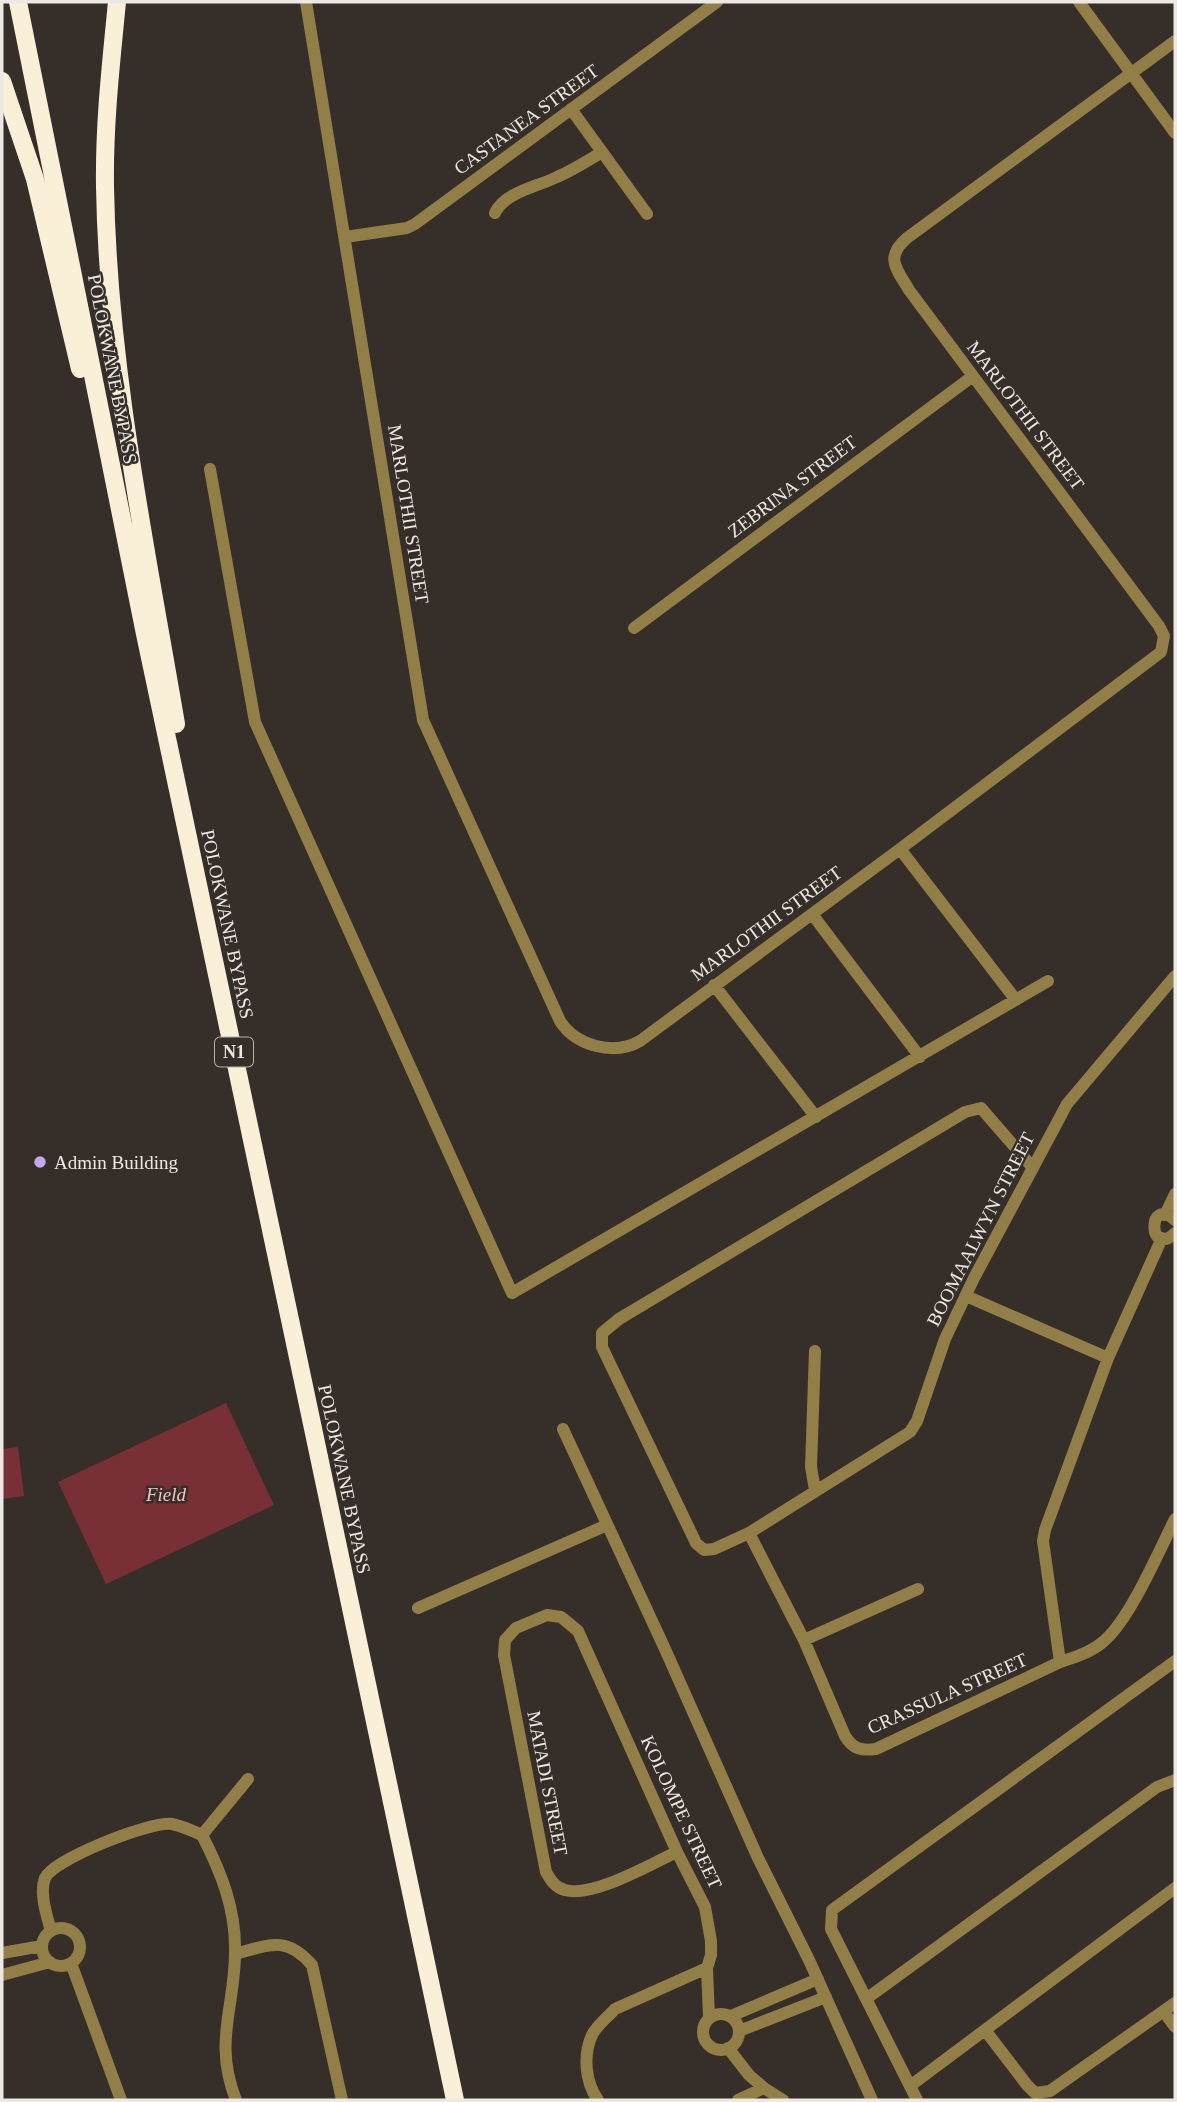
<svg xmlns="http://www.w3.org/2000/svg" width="1177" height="2102" font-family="'Times New Roman',serif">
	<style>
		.green { fill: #782f36 }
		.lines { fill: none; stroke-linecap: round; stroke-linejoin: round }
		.minor { stroke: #927f47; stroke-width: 12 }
		.highway { stroke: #f9f0d7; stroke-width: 18 }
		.poi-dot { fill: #c4a7f1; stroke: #362f29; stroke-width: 2.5 }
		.labels { text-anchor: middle; stroke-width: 5; stroke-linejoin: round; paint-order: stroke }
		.shield { fill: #362f29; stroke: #b5b0ac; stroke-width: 2 }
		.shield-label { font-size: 18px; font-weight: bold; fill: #ece8e4 }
		.street-label { font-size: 19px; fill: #ece8e4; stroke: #362f29 }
		.poi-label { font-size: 19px; fill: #ece8e4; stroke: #362f29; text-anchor: start }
		.park-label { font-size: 19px; font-style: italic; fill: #f4c2c3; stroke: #362f29 }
	</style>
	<rect width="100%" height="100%" fill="#362f29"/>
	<path class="green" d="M226 1403 274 1505 106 1584 58 1482Z
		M18 1447 24 1496 2 1499V1449Z"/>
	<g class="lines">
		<path class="minor" d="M306 2 423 720 560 1021C576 1046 614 1056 640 1041L900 849 1161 652 1164 636 1159 626 909 290C897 269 884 258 907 238L1175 41
			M1079 2 1175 133
			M571 109 647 214
			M495 213C505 192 537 187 557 177 573 170 587 161 602 152
			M345 237 407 228 415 224 717 2
			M210 469 255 722 512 1293 1048 981
			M634 628 973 376
			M900 849 1016 1000
			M812 914 920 1057
			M714 985 816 1117
			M1033 1168 981 1108 965 1112 619 1319 602 1333V1347L696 1543 704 1550 714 1549 749 1533 910 1432 917 1421 945 1339 974 1278 1067 1104 1175 976
			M1165 1215 1175 1194
			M1175 1220C1147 1195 1148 1259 1175 1233
			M966 1296 1108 1358
			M815 1351 811 1467 815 1490
			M563 1429 665 1649 758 1858 809 1960 872 2100
			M749 1533 804 1640 845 1736C853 1749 861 1751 876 1749L1060 1662C1075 1657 1092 1652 1104 1641 1130 1619 1159 1551 1175 1519
			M418 1608 607 1525
			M804 1640 918 1589
			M1060 1662 1043 1541 1045 1530 1108 1358 1162 1238
			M202 1835 248 1779
			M677 1852C650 1864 593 1898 565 1890 555 1888 550 1879 546 1872L504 1655 505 1640 516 1628 547 1615 561 1617 578 1631 677 1852 705 1907 711 1941V1955L707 1968 709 2018
			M42 1947a19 19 0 1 1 38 0a19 19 0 1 1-38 0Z
			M51 1931C47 1916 39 1893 45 1878 54 1859 150 1821 172 1824 182 1826 193 1831 202 1835 221 1872 236 1909 235 1952 235 2008 213 2042 236 2100
			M2 1953 42 1946
			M235 1954C269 1945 286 1935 312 1965L342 2100
			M71 1963 121 2100
			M2 1975 50 1962
			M866 1999 1157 1787 1175 1780
			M1164 2012 1175 2027
			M703 2032a18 18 0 1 1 36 0a18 18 0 1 1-36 0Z
			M731 2016 818 1979
			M985 2030 1027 2085 1035 2093 1050 2091 1175 2003
			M739 2031 826 1997
			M728 2048 749 2075 764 2088 783 2100
			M910 2086 1175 1888
			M598 2100C585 2082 583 2055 592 2035 597 2025 608 2017 615 2009L707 1968
			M738 2100 764 2088
			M917 2100 831 1929 832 1910 1175 1661"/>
		<path class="highway" d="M18 2 145 634 455 2100
			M117 2C111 63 104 125 105 187 108 368 146 547 176 724
			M2 81 35 179 80 369"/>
	</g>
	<circle class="poi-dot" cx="40" cy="1162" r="7"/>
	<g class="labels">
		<rect class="shield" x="215" y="1037.5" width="38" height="29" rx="5"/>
		<g class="shield-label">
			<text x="234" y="1058">N1</text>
		</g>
		<g class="street-label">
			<text transform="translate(526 119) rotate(-36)" y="7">CASTANEA STREET</text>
			<text transform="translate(113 369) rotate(79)" y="7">POLOKWANE BYPASS</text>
			<text transform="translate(1026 415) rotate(53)" y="7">MARLOTHII STREET</text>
			<text transform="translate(792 486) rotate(-37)" y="7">ZEBRINA STREET</text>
			<text transform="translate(409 514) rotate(81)" y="7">MARLOTHII STREET</text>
			<text transform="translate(766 923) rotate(-36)" y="7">MARLOTHII STREET</text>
			<text transform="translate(228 924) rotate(78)" y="7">POLOKWANE BYPASS</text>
			<text transform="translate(980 1229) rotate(-63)" y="7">BOOMAALWYN STREET</text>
			<text transform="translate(345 1479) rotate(78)" y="7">POLOKWANE BYPASS</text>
			<text transform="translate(947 1693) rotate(-24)" y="7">CRASSULA STREET</text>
			<text transform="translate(548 1783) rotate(79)" y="7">MATADI STREET</text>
			<text transform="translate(682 1812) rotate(65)" y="7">KOLOMPE STREET</text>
		</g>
		<g class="poi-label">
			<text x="54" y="1169">Admin Building</text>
		</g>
		<g class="park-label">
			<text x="166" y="1501">Field</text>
		</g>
	</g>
	<rect width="1177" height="2102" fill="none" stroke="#ece8e4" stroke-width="7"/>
</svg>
